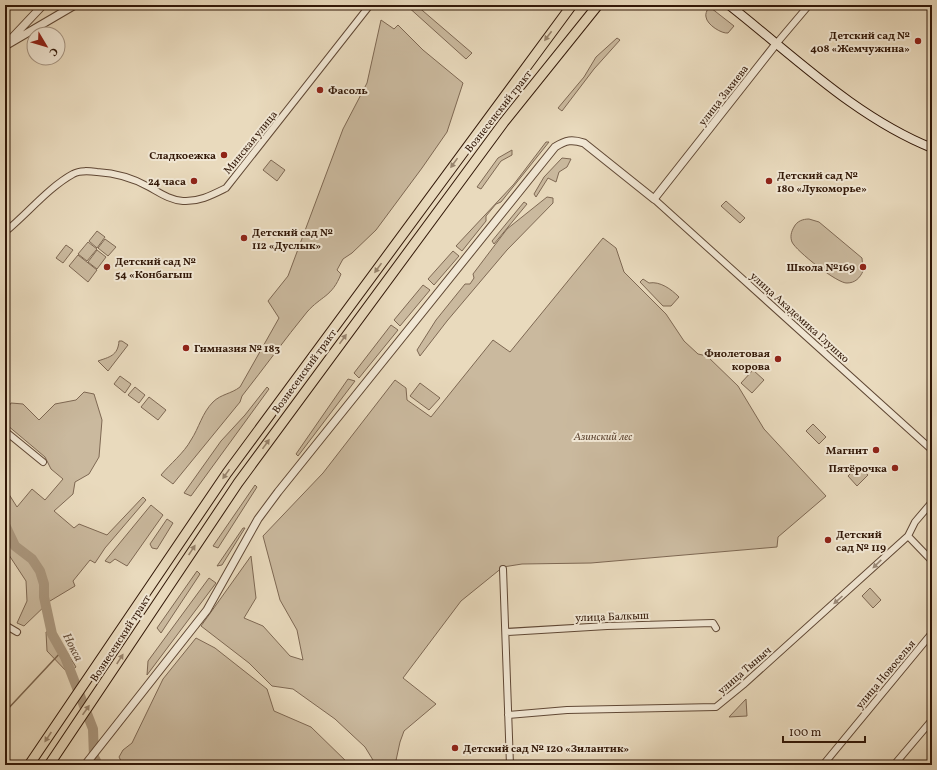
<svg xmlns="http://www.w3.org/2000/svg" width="937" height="770" font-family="Vollkorn,serif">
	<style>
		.green { fill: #cab99e; stroke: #7e6853 }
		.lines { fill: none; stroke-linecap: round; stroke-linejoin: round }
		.stream { stroke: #7b654f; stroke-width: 1.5 }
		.river { stroke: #ab987f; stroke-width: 10 }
		.minor-casing { stroke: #604835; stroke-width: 8 }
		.tertiary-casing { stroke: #604835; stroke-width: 9 }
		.secondary-casing { stroke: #321808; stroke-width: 10 }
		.primary-casing { stroke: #321808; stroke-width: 11 }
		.minor { stroke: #f1e7d4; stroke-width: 6 }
		.tertiary { stroke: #f1e7d4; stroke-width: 7 }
		.secondary { stroke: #f1e7d4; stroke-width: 8 }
		.primary { stroke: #e9dabd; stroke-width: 9 }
		.oneway { fill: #97836c }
		.oneway2 { fill: #9b8a78 }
		.poi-dot { fill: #8f2418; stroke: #f1e7d4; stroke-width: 1.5 }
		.labels { text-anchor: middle; stroke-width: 4; stroke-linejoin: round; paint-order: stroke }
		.poi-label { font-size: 11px; font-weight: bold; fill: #321808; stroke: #f1e7d4; text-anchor: end }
		.street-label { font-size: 11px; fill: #321808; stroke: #f1e7d4 }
		.park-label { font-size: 11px; font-style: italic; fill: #604835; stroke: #f1e7d4 }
		.water-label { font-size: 12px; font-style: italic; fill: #624b38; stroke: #f1e7d4 }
	</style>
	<rect width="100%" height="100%" fill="#e9dabd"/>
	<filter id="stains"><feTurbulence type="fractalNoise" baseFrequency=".005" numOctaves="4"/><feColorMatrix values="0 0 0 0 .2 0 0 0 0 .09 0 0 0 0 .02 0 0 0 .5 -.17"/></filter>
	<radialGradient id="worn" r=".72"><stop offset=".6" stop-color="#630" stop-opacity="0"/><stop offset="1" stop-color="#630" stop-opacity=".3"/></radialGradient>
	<path class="green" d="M406 5H416L472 53 466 59Z
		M708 8H711L734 26 728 33C722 34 707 25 706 17 705 14 707 11 708 8Z
		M381 20 394 29 398 25 423 50 463 83 447 132 422 168 376 230 352 253 343 259 337 270 341 274C332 297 321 296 307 312 285 339 264 368 242 396L240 402 173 484 161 475C170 464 184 453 191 440 199 428 202 413 213 402 221 394 231 394 240 387L279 318 268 301 288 276 343 129 367 83Z
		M617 38 620 40 594 69 562 111 558 108 584 77 596 57Z
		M546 142H549L501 202 496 204 486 216V221L462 251 456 246 514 184Z
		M512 150V155L501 161 481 189 477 187 498 158Z
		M562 158 571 159 567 167 559 172 556 182 548 178 536 197 534 194 544 177Z
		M271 160 285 170 277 181 263 170Z
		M547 197 553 198V203L507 250 447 321 420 356 417 350 436 320 465 284H470L474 278 473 274 507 229Z
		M726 201 745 218 740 223 721 206Z
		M524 202 527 204 494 244 492 241Z
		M809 219 819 222 862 258 863 271C860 278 855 283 847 283 838 284 796 251 792 242 790 237 791 232 794 227 797 221 803 219 809 219Z
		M97 231 105 237 97 248 89 241Z
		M603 238 616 248 624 272 666 314 684 341 698 354 707 356 738 386 764 429 826 496 778 537 777 547 591 563 522 564 503 567 461 601 403 678 436 704 404 731 400 742 395 765H376L365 747 335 719 293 689 272 686 249 663 201 626 251 556 256 598 244 618 263 626 290 656 303 660 297 630 280 600 263 536 323 473 395 380 406 388 407 400 431 417 493 340 510 352Z
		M105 239 116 247 108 256 98 248Z
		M88 242 97 249 87 261 78 254Z
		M66 245 73 250 63 263 56 258Z
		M97 250 106 257 97 269 88 262Z
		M453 251 459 256 434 285 428 279Z
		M78 255 97 270 88 282 69 266Z
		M643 279 649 283C660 281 671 289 679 297L671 306H663L640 282Z
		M423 285 430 290 400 326 394 320Z
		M391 325 398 330 359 378 354 373Z
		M119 341H122L128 345 108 371 98 361C109 357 118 356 119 341Z
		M753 370 764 380 752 393 741 383Z
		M120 376 131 384 125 393 114 384Z
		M348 379 355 381 298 456 296 454Z
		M420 383 440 398 429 410 410 396Z
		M135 387 145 395 139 403 128 395Z
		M267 387 269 389 191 496 184 493 221 441 245 415Z
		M84 392 94 394 102 420 99 457 89 474 75 482 73 494 54 511 74 528 79 524 107 535 143 497 146 500 105 548 95 563 90 560 73 581 75 586 50 601 24 626 17 623 27 601 26 581 5 549V488L17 507 32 489 45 500 63 479 51 469 45 457 7 425 5 412 11 403 23 404 39 420 55 404 76 400Z
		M149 397 166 410 158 420 141 407Z
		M813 424 826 437 819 444 806 431Z
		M858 466 868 475 857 486 848 476Z
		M255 485 257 487 218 548 213 546Z
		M151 505 163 515 127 566 115 559 110 563 105 561Z
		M167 519 173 523 157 549 152 548 150 544Z
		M243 528H245L222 565 217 566Z
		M197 571 200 574 161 633 157 628Z
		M209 578 216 583 147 675 148 661Z
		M870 588 881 600 873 608 862 596Z
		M53 630 76 667 68 673 47 651 46 632Z
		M196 638 215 648 267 689 274 711 311 727 350 765H126L121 761 119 757 123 750 132 743 163 679Z
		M746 699 747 716 729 717Z"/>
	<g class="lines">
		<path class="stream" d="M5 712 62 651"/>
		<path class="river" d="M5 525 15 546 32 559 40 571 44 584V597L52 634 65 657 93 729 94 757 98 765"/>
		<defs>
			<path id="minor" d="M776 44 809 5
				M654 199 932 450
				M5 232C27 214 49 187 73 174 80 170 89 171 97 172 115 173 133 178 149 187 160 193 170 200 183 201 199 202 212 195 226 188L370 5
				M5 431 43 462
				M908 536 932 561
				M503 569 510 765
				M5 625 17 632
				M506 632 607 626 713 623 716 628
				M508 715 567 710 716 707 743 685 908 536 915 522 932 502
				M823 765 932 633
				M894 765 932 720"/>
			<path id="tertiary" d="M10 40 43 5
				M5 46 75 5
				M85 765 207 610 258 519 278 492 555 147C566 140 572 139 584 143L654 199 776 44"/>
			<path id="secondary" d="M729 5C794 56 855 117 932 148"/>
			<path id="primary" d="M29 765 227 473 572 5
				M49 765 238 483 504 122 598 5"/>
		</defs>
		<use href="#minor" class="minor-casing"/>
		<use href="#tertiary" class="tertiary-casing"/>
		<use href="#secondary" class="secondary-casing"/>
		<use href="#primary" class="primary-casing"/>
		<use href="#minor" class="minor"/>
		<use href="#tertiary" class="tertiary"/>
		<use href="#secondary" class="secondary"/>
		<use href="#primary" class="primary"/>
	</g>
	<defs><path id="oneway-solid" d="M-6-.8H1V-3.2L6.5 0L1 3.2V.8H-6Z"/></defs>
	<g class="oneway">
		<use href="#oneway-solid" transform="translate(548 36) rotate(127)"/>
		<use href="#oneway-solid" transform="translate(454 163) rotate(126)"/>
		<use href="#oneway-solid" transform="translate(378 268) rotate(126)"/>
		<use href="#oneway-solid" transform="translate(343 339) rotate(-54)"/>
		<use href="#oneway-solid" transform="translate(266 444) rotate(-54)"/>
		<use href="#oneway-solid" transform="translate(226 474) rotate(125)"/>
		<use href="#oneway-solid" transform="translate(192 550) rotate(-56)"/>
		<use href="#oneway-solid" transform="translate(120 659) rotate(-57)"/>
		<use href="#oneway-solid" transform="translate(86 710) rotate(-55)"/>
		<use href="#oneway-solid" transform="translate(48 737) rotate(124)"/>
	</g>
	<g class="oneway2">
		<use href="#oneway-solid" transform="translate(877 564) rotate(136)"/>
		<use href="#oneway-solid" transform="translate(838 600) rotate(138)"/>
	</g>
	<g class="poi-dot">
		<circle cx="918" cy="41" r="4"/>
		<circle cx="320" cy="90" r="4"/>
		<circle cx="224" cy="155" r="4"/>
		<circle cx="194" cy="181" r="4"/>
		<circle cx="769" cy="181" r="4"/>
		<circle cx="244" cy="238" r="4"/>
		<circle cx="107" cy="267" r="4"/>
		<circle cx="863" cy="267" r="4"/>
		<circle cx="186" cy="348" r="4"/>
		<circle cx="778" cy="359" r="4"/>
		<circle cx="876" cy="450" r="4"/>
		<circle cx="895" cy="468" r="4"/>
		<circle cx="828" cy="540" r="4"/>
		<circle cx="455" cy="748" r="4"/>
	</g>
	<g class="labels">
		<g class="poi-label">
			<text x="910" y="39">Детский сад №<tspan x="910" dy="13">408 «Жемчужина»</tspan></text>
			<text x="328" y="94" text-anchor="start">Фасоль</text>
			<text x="216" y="159">Сладкоежка</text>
			<text x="777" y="179" text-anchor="start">Детский сад №<tspan x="777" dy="13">180 «Лукоморье»</tspan></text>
			<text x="186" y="185">24 часа</text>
			<text x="252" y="236" text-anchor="start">Детский сад №<tspan x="252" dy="13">112 «Дуслык»</tspan></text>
			<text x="115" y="265" text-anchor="start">Детский сад №<tspan x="115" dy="13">54 «Конбагыш</tspan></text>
			<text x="855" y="271">Школа №169</text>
			<text x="194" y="352" text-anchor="start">Гимназия № 183</text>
			<text x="770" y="357">Фиолетовая<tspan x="770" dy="13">корова</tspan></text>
			<text x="868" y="454">Магнит</text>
			<text x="887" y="472">Пятёрочка</text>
			<text x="836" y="538" text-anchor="start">Детский<tspan x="836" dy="13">сад № 119</tspan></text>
			<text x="463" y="752" text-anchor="start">Детский сад № 120 «Зилантик»</text>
		</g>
		<g class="street-label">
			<text transform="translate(723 95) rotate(-52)" y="4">улица Закиева</text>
			<text transform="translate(498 111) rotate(-52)" y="4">Вознесенский тракт</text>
			<text transform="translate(250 142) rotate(-51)" y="4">Минская улица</text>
			<text transform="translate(800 317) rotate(42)" y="4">улица Академика Глушко</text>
			<text transform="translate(304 371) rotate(-54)" y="4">Вознесенский тракт</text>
			<text transform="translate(612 616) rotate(-2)" y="4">улица Балкыш</text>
			<text transform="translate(120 638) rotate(-57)" y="4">Вознесенский тракт</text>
			<text transform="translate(744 670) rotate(-41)" y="4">улица Тыныч</text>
			<text transform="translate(885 674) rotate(-50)" y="4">улица Новоселья</text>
		</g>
		<g class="park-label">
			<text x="603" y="440">Азинский лес</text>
		</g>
		<g class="water-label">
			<text transform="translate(73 647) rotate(63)" y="4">Нокса</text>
		</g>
	</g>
	<rect width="937" height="770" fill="none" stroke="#e9dabd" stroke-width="20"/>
	<rect x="6" y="6" width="925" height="758" fill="none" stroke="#321808" stroke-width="2"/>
	<rect x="10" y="10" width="917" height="750" fill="none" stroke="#321808"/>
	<g transform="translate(46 46) rotate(128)"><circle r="19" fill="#f1e7d4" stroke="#a59482"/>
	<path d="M0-3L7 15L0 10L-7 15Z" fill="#8f2418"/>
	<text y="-6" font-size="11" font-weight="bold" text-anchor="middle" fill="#321808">С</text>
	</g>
	<path d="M783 736v6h82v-6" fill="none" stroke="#321808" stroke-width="2"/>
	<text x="789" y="736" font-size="12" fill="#321808" stroke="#f1e7d4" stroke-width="3" paint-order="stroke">100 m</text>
	<rect width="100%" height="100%" filter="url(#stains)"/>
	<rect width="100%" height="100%" fill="url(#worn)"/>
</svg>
